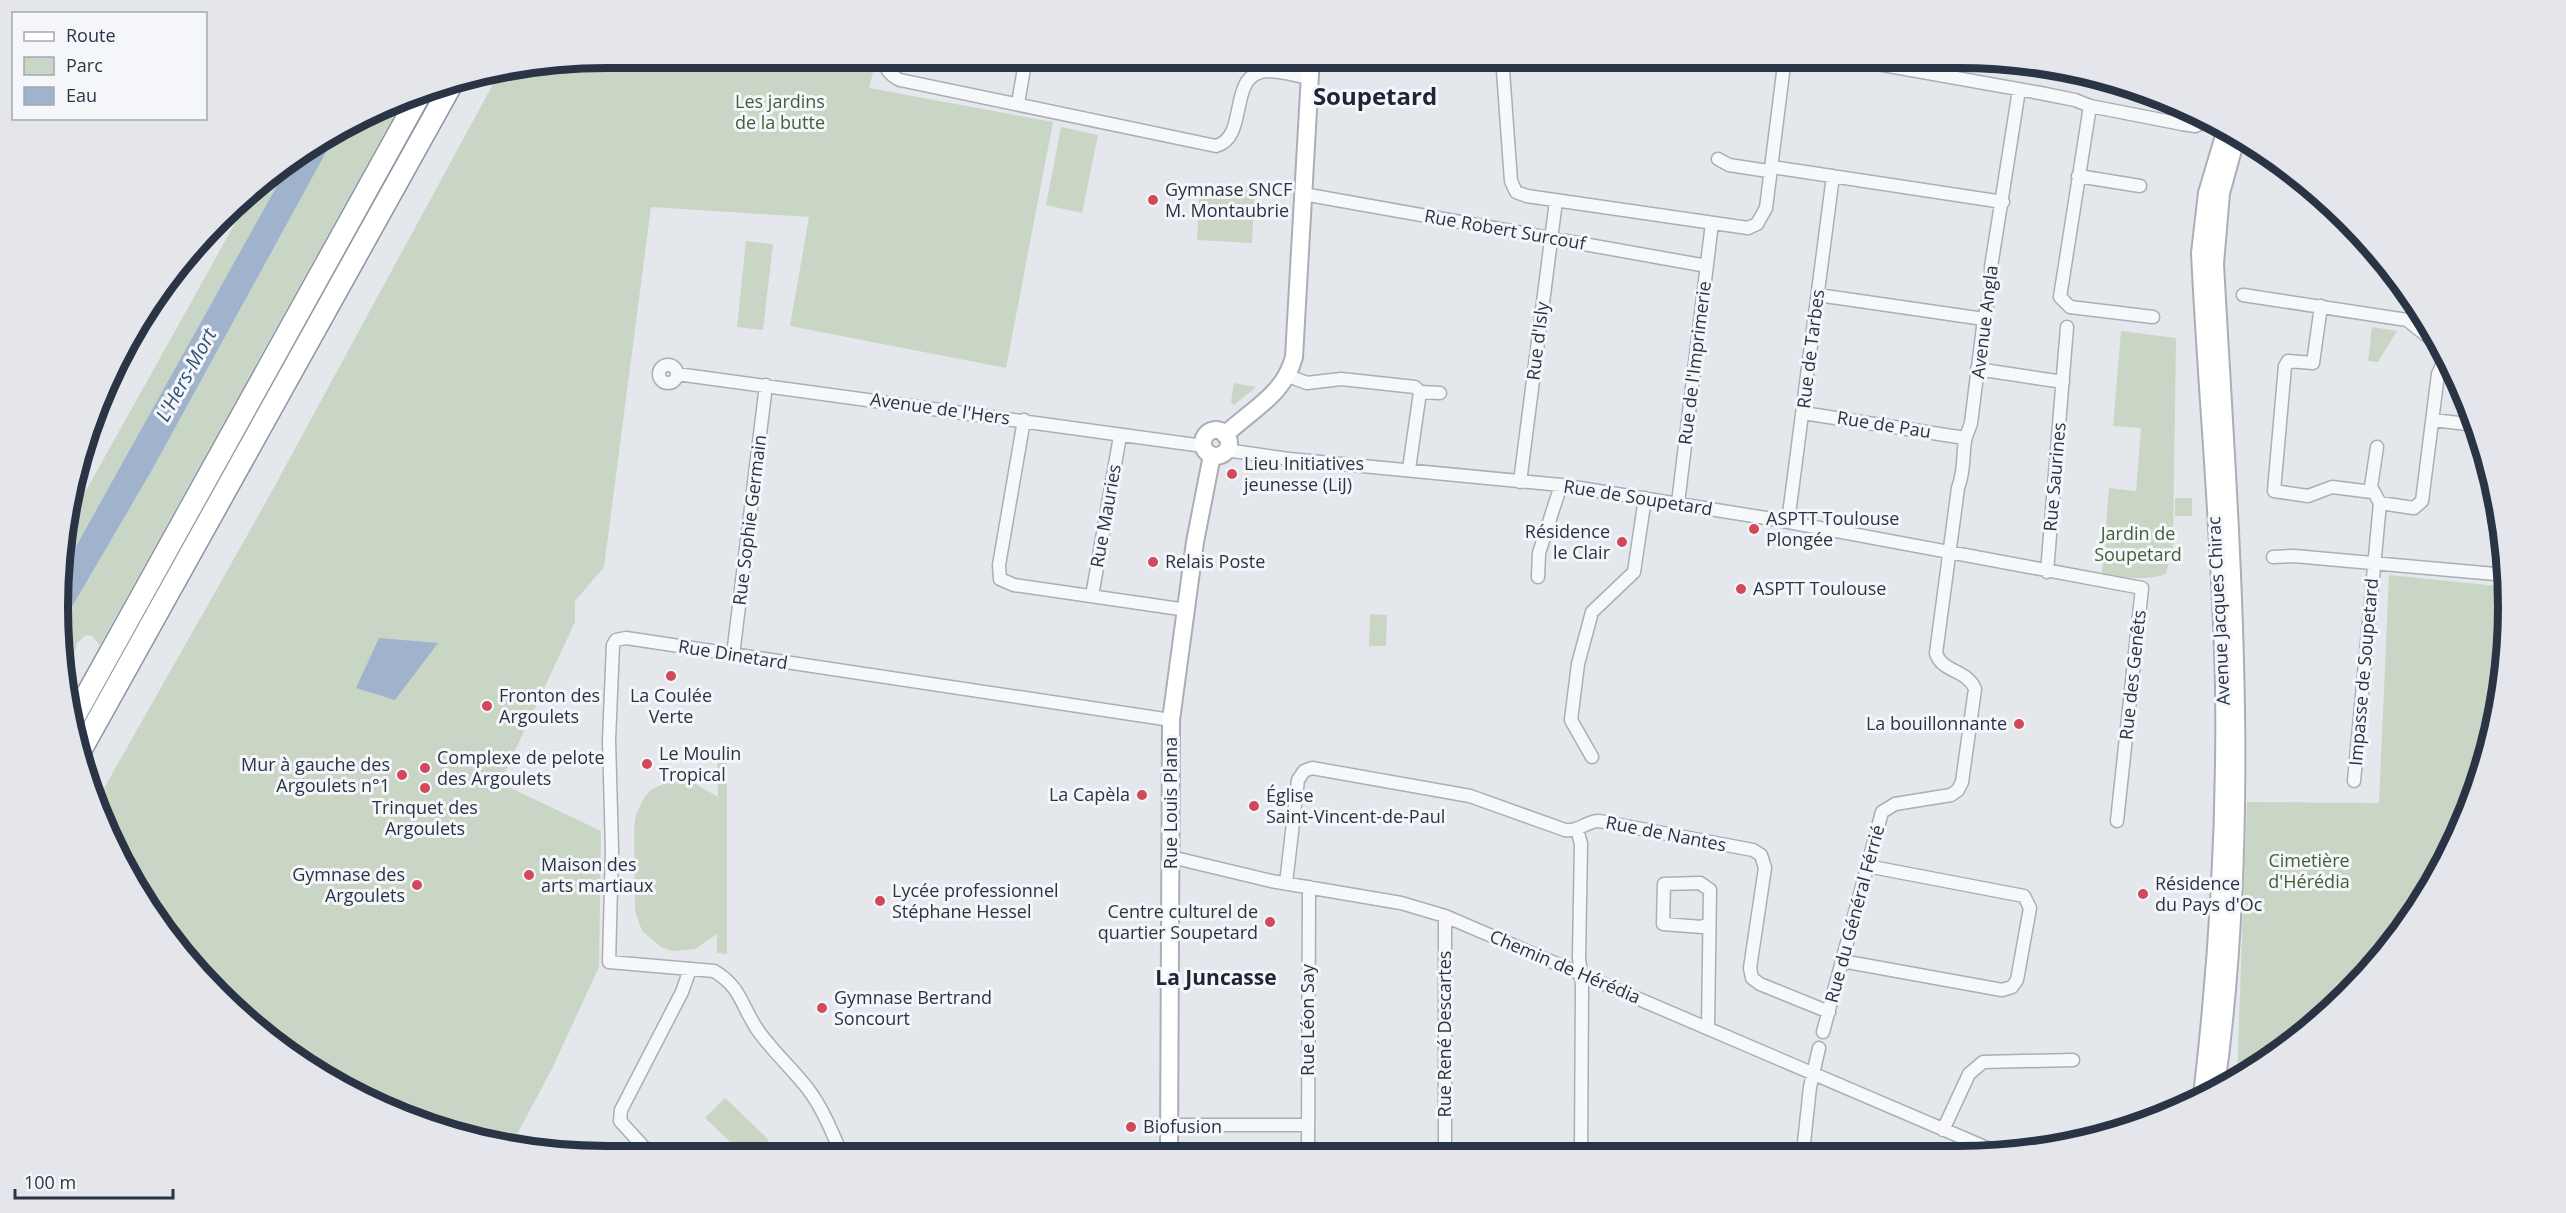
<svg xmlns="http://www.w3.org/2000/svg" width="2566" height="1213" font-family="'Open Sans',sans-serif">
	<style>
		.green { fill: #c9d6c5 }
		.water { fill: #9fb4cc }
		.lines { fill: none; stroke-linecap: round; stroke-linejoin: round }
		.street-casing { stroke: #a9aeb7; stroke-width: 15 }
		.secondary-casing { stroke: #a9aeb7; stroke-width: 20 }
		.highway-casing { stroke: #8b94a3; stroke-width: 24 }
		.street { stroke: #f7f8fa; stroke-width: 12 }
		.secondary { stroke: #fff; stroke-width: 16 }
		.highway { stroke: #fff; stroke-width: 21 }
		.poi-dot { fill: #d1495b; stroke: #f4f6f9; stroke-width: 2 }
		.labels { text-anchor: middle; stroke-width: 6; stroke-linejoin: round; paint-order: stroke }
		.park-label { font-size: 18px; fill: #3f6138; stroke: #f4f6f9 }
		.poi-label { font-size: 18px; fill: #2b3445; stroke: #f4f6f9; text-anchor: start }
		.street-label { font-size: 18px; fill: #2b3445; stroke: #f4f6f9 }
		.water-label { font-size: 20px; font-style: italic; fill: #34527a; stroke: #f4f6f9 }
		.quarter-label { font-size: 21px; font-weight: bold; fill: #1d2536; stroke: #f4f6f9 }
		.district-label { font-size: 24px; font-weight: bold; fill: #1d2536; stroke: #f4f6f9 }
		.rim { fill: none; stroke: #2b3445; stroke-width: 8 }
	</style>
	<rect width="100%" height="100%" fill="#e4e7ec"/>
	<path class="green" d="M607 57H877L869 88 1053 122 1006 368 790 326 809 217 651 207 604 567 575 601V622L500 783 601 831 599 967 552 1069 510 1147 397 1114 244 1020 130 881 99 797 266 502 498 75Z
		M404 98 100 645 92 636 86 635 77 643 65 690 59 629 152 470 340 127Z
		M1061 127 1098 135 1082 213 1046 205Z
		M293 158 60 575 64 530 257 184Z
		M1200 184 1255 187 1252 243 1197 240Z
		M746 241 773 244 763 330 737 327Z
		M2372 327 2397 331 2378 362 2368 361Z
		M2121 331 2176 338 2173 546 2166 574C2144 581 2123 578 2102 573L2109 488 2136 491 2141 428 2113 426Z
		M1234 383 1256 387 1234 405 1231 402Z
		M2175 498H2192V516H2175Z
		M2389 575 2507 587 2509 606 2499 713 2467 816 2396 941 2294 1042 2237 1075 2247 802 2379 803Z
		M1370 614 1387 615 1386 646H1369Z
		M717 756H727V954L717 953V934L695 949 672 951 661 947 642 931 635 911 634 827 636 814 644 798 651 790 667 782H692L718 797Z
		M725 1098 769 1140 754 1156H745L705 1118Z"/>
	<path class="water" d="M340 127 152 470 59 629 57 606 60 575 269 200 293 158Z
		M379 638 438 643 395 700 356 688Z"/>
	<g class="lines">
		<defs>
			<path id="street" d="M887 57C883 69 890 75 900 80L1216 146C1250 137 1226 72 1268 71 1281 71 1297 76 1310 78
				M1502 57 1511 181 1516 192 1527 196 1748 228 1757 224 1766 208 1785 57
				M1838 57 2040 93 2075 100 2090 106 2182 124 2195 126 2209 120
				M1018 103 1026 57
				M2090 106 2060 297 2070 307 2153 317
				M1718 159 1729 165 1768 171 1772 167 2003 202
				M2078 176 2140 186
				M1303 194 1707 266
				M1818 295 1984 319
				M2243 295 2407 320 2441 347
				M2321 306 2313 363 2288 361 2285 366 2274 491 2308 496 2332 487 2372 492
				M659 374a9 9 0 1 1 18 0a9 9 0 1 1-18 0Z
				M1977 369 2063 382
				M677 374 1203 446
				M1288 376 1307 383 1341 379 1415 387 1420 392 1440 393
				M1803 413 1965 438
				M1024 420 999 565 1000 579 1014 585 1187 610
				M2433 420 2476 425
				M1226 450 1289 459 1561 485 1772 519 2142 588 2117 821
				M1409 469 1420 392
				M1520 482 1556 201
				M1678 503 1712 223
				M2380 503 2414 508 2422 501 2438 374 2446 356
				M1788 522 1833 176
				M2273 557 2294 556 2506 575
				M2047 572 2067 327
				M1538 577 1539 553 1561 485
				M1092 596 1120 436
				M733 655 766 385
				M1592 757 1571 720 1578 664 1592 612 1634 572 1645 498
				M2354 781 2380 503 2371 487 2377 447
				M1577 829 1581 844 1579 957 1582 986 1581 1153
				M1171 857 1271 881 1401 903 1445 916 1994 1151
				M1286 883 1298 780 1304 771 1312 768 1470 796 1565 830C1579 832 1586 821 1599 821L1753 850 1761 855 1765 868 1750 968 1752 978 1760 984 1829 1012
				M1842 961 2002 990 2012 987 2017 980 2030 908 2024 896 1867 866
				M1708 1028 1710 890 1700 883 1664 884 1663 924 1702 927 1709 923
				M1823 1032 1882 812 1895 804 1951 795 1958 790 1962 782 1975 689C1968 670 1941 672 1936 653L1958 488C1965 469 1962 461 1965 441 1966 435 1969 430 1971 423L1984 319 1992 283 1991 267 2019 90
				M1169 1125H1308
				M1943 1130 1969 1074 1983 1062 2073 1060
				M1803 1152 1810 1087 1819 1048
				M1445 1153V916
				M1308 1154 1309 887
				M842 1155C832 1132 823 1109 808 1089 792 1068 772 1051 757 1029 741 1005 741 987 714 971L609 962 612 850 609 740 613 645 616 640 626 638 1171 720
				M652 1156 620 1121 621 1110 682 992 690 969"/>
			<path id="secondary" d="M1203 443a13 13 0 1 1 26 0a13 13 0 1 1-26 0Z
				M1225 435C1252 409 1284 395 1294 357L1311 57
				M2216 1087C2254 813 2230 539 2215 264L2221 193 2237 135
				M2202 1096C2218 959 2226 822 2224 684 2221 540 2207 397 2200 253L2207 193 2226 129
				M1169 1154 1171 720 1195 542 1212 455"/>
			<path id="highway" d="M71 723 423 89
				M81 750 453 82"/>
		</defs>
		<use href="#street" class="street-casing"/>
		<use href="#secondary" class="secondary-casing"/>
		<use href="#highway" class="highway-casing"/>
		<use href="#street" class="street"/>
		<use href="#secondary" class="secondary"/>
		<use href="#highway" class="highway"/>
	</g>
	<g class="poi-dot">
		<circle cx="1153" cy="200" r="6"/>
		<circle cx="1232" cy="474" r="6"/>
		<circle cx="1754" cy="529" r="6"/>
		<circle cx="1622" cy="542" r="6"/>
		<circle cx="1153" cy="562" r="6"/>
		<circle cx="1741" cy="589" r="6"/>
		<circle cx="671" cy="676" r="6"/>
		<circle cx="487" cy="706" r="6"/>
		<circle cx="2019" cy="724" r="6"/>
		<circle cx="647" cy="764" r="6"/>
		<circle cx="425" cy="768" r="6"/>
		<circle cx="402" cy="775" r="6"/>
		<circle cx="425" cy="788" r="6"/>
		<circle cx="1142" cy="795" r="6"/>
		<circle cx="1254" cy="806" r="6"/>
		<circle cx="529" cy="875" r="6"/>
		<circle cx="417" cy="885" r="6"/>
		<circle cx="2143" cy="894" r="6"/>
		<circle cx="880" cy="901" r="6"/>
		<circle cx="1270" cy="922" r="6"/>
		<circle cx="822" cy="1008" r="6"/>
		<circle cx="1131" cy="1127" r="6"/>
	</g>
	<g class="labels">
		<g class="park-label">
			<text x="780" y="108">Les jardins<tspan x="780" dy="21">de la butte</tspan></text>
			<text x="2138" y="540">Jardin de<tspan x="2138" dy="21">Soupetard</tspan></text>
			<text x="2309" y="867">Cimetière<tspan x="2309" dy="21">d'Hérédia</tspan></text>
		</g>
		<g class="poi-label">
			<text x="1165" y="196">Gymnase SNCF<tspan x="1165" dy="21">M. Montaubrie</tspan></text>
			<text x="1244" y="470">Lieu Initiatives<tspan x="1244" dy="21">jeunesse (LiJ)</tspan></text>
			<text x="1766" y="525">ASPTT Toulouse<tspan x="1766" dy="21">Plongée</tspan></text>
			<text x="1610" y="538" text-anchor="end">Résidence<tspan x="1610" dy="21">le Clair</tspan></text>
			<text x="1165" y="568">Relais Poste</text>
			<text x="1753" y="595">ASPTT Toulouse</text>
			<text x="499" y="702">Fronton des<tspan x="499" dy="21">Argoulets</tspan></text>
			<text x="671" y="702" text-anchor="middle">La Coulée<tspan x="671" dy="21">Verte</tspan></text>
			<text x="2007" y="730" text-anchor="end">La bouillonnante</text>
			<text x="659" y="760">Le Moulin<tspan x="659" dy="21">Tropical</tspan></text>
			<text x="437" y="764">Complexe de pelote<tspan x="437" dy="21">des Argoulets</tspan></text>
			<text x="390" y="771" text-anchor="end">Mur à gauche des<tspan x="390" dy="21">Argoulets n°1</tspan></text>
			<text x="1130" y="801" text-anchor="end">La Capèla</text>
			<text x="1266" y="802">Église<tspan x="1266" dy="21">Saint-Vincent-de-Paul</tspan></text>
			<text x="425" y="814" text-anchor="middle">Trinquet des<tspan x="425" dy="21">Argoulets</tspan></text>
			<text x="541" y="871">Maison des<tspan x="541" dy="21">arts martiaux</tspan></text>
			<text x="405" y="881" text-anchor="end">Gymnase des<tspan x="405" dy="21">Argoulets</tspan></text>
			<text x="2155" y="890">Résidence<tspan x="2155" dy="21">du Pays d'Oc</tspan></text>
			<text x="892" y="897">Lycée professionnel<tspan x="892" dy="21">Stéphane Hessel</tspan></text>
			<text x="1258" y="918" text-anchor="end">Centre culturel de<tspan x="1258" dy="21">quartier Soupetard</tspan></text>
			<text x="834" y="1004">Gymnase Bertrand<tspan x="834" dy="21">Soncourt</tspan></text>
			<text x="1143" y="1133">Biofusion</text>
		</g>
		<g class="street-label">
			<text transform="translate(1505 230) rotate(10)" y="6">Rue Robert Surcouf</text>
			<text transform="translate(1985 322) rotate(-83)" y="6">Avenue Angla</text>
			<text transform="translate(1538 341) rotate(-83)" y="6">Rue d'Isly</text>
			<text transform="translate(1811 349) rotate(-83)" y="6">Rue de Tarbes</text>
			<text transform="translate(1695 363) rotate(-83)" y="6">Rue de l'Imprimerie</text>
			<text transform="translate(940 409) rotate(8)" y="6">Avenue de l'Hers</text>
			<text transform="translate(1884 425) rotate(9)" y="6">Rue de Pau</text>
			<text transform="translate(2055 477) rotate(-85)" y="6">Rue Saurines</text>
			<text transform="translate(1638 498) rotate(9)" y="6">Rue de Soupetard</text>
			<text transform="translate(1106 516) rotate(-80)" y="6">Rue Mauries</text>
			<text transform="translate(750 520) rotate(-83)" y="6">Rue Sophie Germain</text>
			<text transform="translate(2219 611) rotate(-93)" y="6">Avenue Jacques Chirac</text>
			<text transform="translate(733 655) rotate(9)" y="6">Rue Dinetard</text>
			<text transform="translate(2364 672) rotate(-85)" y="6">Impasse de Soupetard</text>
			<text transform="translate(2133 675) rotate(-84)" y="6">Rue des Genêts</text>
			<text transform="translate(1171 803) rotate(-90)" y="6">Rue Louis Plana</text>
			<text transform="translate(1666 834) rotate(11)" y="6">Rue de Nantes</text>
			<text transform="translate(1855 914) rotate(-75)" y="6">Rue du Général Férrié</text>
			<text transform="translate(1565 967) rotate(23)" y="6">Chemin de Hérédia</text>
			<text transform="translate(1308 1020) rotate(-90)" y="6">Rue Léon Say</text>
			<text transform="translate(1445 1034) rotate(-90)" y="6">Rue René Descartes</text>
		</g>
		<g class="water-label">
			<text transform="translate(186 375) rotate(-61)" y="7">L'Hers-Mort</text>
		</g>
		<g class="quarter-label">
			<text x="1216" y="985">La Juncasse</text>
		</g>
		<g class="district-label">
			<text x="1375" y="105">Soupetard</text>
		</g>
	</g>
	<path d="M0 0H2566V1213H0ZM607 68H1959A539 539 0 0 1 2498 607V607A539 539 0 0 1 1959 1146H607A539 539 0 0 1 68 607V607A539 539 0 0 1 607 68Z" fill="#e4e6eb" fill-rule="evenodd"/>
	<path class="rim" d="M607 68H1959A539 539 0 0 1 2498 607V607A539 539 0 0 1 1959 1146H607A539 539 0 0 1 68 607V607A539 539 0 0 1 607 68Z"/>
	<rect x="12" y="12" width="195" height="108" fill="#f4f6f9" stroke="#a4a8b1" stroke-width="1.5"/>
	<rect x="24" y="32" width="30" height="9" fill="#ffffff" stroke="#a4a8b1" stroke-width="1.5"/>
	<text x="66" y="42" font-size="18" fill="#2b3445">Route</text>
	<rect x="24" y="57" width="30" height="18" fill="#c9d6c5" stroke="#a4a8b1" stroke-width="1.5"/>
	<text x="66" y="72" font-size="18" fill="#2b3445">Parc</text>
	<rect x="24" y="87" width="30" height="18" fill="#9fb4cc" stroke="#a4a8b1" stroke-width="1.5"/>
	<text x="66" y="102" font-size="18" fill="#2b3445">Eau</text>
	<path d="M15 1189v9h158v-9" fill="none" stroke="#2b3445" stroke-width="3"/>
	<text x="24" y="1189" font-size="18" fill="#2b3445" stroke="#f4f6f9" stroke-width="4.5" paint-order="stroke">100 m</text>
</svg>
